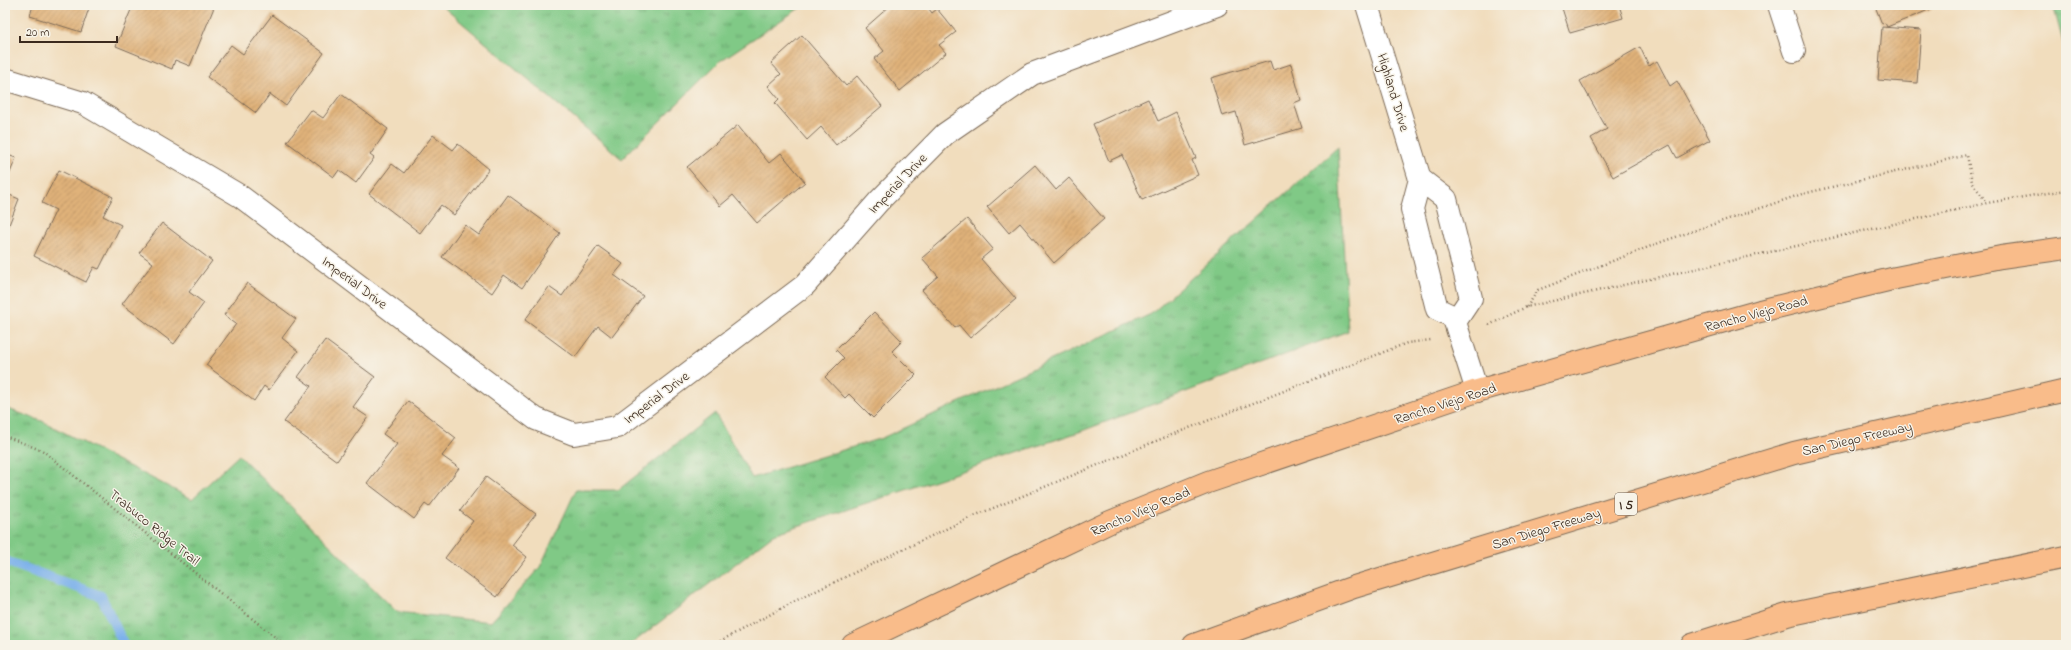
<svg xmlns="http://www.w3.org/2000/svg" width="2071" height="650" font-family="'Indie Flower',sans-serif">
	<style>
		.grass { fill: url(#grass-tufts); stroke: #5e7a52 }
		.lines { fill: none; stroke-linecap: round; stroke-linejoin: round }
		.stream { stroke: #7bb1ea; stroke-width: 10 }
		.building { fill: url(#building-hatch) }
		.minor-casing { stroke: #7b6956; stroke-width: 24 }
		.major-casing { stroke: #7b6956; stroke-width: 24 }
		.highway-casing { stroke: #7b6956; stroke-width: 24 }
		.path { stroke: #7b6956; stroke-width: 2.5; stroke-dasharray: 1 3; stroke-linecap: butt }
		.minor { stroke: #fff; stroke-width: 22 }
		.major { stroke: #f9bc8a; stroke-width: 22 }
		.highway { stroke: #f9bc8a; stroke-width: 22 }
		.labels { text-anchor: middle; stroke-width: 3; stroke-linejoin: round; paint-order: stroke }
		.shield { fill: #f7f3e8; stroke: #73665b; stroke-width: 1 }
		.shield-label { font-size: 13px; font-weight: bold; fill: #3b2a1e }
		.street-label { font-size: 14px; fill: #3b2a1e; stroke: #f7f3e8 }
	</style>
	<defs>
		<pattern id="grass-tufts" width="24" height="20" patternUnits="userSpaceOnUse"><rect width="24" height="20" fill="#80c986"/><path d="M3 7l-1-3M5 7V3M7 7l1-3M15 17l-1-3M17 17v-4M19 17l1-3" fill="none" stroke="#6aa36d"/></pattern>
		<pattern id="building-hatch" width="6" height="6" patternUnits="userSpaceOnUse"><rect width="6" height="6" fill="#e0b27a"/><path d="M-1 1l2-2M0 6l6-6M5 7l2-2" fill="none" stroke="#b79163"/></pattern>
	</defs>
	<rect width="100%" height="100%" fill="#f7f3e8"/>
	<filter id="ink" filterUnits="userSpaceOnUse"><feTurbulence type="fractalNoise" baseFrequency=".025" numOctaves="2"/><feDisplacementMap in="SourceGraphic" scale="8" xChannelSelector="R" yChannelSelector="G"/><feConvolveMatrix kernelMatrix="1 2 1 2 8 2 1 2 1" color-interpolation-filters="sRGB"/></filter>
	<filter id="wash" filterUnits="userSpaceOnUse"><feTurbulence type="fractalNoise" baseFrequency=".012" numOctaves="4" result="noise"/><feDisplacementMap in="SourceGraphic" scale="16" xChannelSelector="R" yChannelSelector="G"/><feGaussianBlur stdDeviation="0.9" result="paint"/><feColorMatrix in="noise" values="0 0 0 0 0 0 0 0 0 0 0 0 0 0 0 0 0 1.4 0 .05"/><feComposite in="paint" operator="in"/></filter>
	<g filter="url(#wash)">
		<rect width="100%" height="100%" fill="#f1ddbd"/>
		<path class="grass" d="M441 5H804L720 61 622 159Z
			M2053 5H2066V53Z
			M1338 147 1348 331 1079 432 774 534 630 645H5V408L42 421 192 499 239 455 397 612 491 622 540 567 576 490H618L715 413 752 478 882 438 1151 314Z"/>
		<g class="lines">
			<path class="stream" d="M5 561 101 596 124 645"/>
		</g>
		<g id="blocks">
			<path class="building" d="M33 5H90L81 32 30 16Z
				M133 5H215L190 66 175 60 172 69 116 46Z
				M891 5H926L932 13 937 9 956 32 939 45 946 53 900 91 874 59 884 51 865 28Z
				M1561 5H1619L1623 18 1570 33Z
				M1941 5 1887 27 1885 23 1882 24 1875 6Z
				M272 15 324 53 286 106 270 94 256 113 207 77 231 45 243 54Z
				M1882 27 1921 30 1917 83 1878 80Z
				M802 35 846 86 857 76 882 106 836 145 821 127 807 140 775 103 779 99 768 86 781 74 771 63Z
				M1640 47 1649 66 1657 61 1670 86 1677 81 1710 140 1677 158 1670 145 1613 177 1591 138 1607 129 1580 81Z
				M1270 61 1273 70 1291 64 1301 100 1294 103 1302 128 1245 145 1236 112 1222 116 1211 78Z
				M341 94 388 129 370 155 374 158 356 183 339 170 334 177 287 142 311 110 323 118Z
				M1148 99 1158 121 1176 112 1196 158 1192 160 1198 175 1142 200 1122 155 1109 161 1093 124Z
				M738 125 769 163 781 153 805 182 757 223 733 195 720 206 687 167Z
				M433 135 453 150 458 144 489 169 454 215 441 205 420 233 369 194 392 164 404 173Z
				M5 154 16 158 5 185Z
				M1035 165 1056 190 1069 178 1104 219 1054 263 1020 223 1009 233 987 207Z
				M59 170 113 197 103 216 121 225 99 269 94 267 86 282 34 256 56 210 42 203Z
				M5 193 19 199 5 235Z
				M508 195 560 233 522 288 504 275 492 293 442 257 465 225 479 235Z
				M967 219 993 249 981 259 1016 299 970 338 959 325 955 328 922 290 938 276 922 258Z
				M162 223 212 261 189 292 204 303 174 344 122 304 153 263 139 253Z
				M598 246 623 264 614 275 643 296 612 337 598 326 575 357 525 320 549 287 562 296Z
				M247 283 296 319 282 338 298 351 269 390 264 386 254 401 206 365 236 324 224 315Z
				M874 312 902 341 892 351 916 375 873 418 849 394 845 398 825 377 844 358 836 350Z
				M325 340 375 377 353 407 368 417 337 461 284 422 311 386 298 377Z
				M408 401 456 438 442 456 459 468 429 507 425 504 414 519 367 483 397 444 383 434Z
				M486 477 536 514 512 545 527 557 497 597 445 558 473 521 460 511Z"/>
		</g>
	</g>
	<g filter="url(#ink)">
		<use href="#blocks" fill-opacity="0" stroke="#7b6956" stroke-width="1"/>
		<g class="lines">
			<defs>
				<path id="minor" d="M1367 5 1420 179 1412 209 1437 309 1456 318
					M1779 5 1794 51
					M5 79 83 103 240 196 536 419 574 434 617 427 805 285 879 201 945 134 1032 74 1217 5
					M1420 179 1446 199 1471 298 1455 322 1477 391"/>
				<path id="major" d="M853 645 1110 522 1208 482 1477 391 1760 311 1896 278 2001 257 2066 248"/>
				<path id="highway" d="M1194 645 1354 587 1794 453 2066 390
					M1692 645 1787 615 2066 557"/>
			</defs>
			<use href="#minor" class="minor-casing"/>
			<use href="#major" class="major-casing"/>
			<use href="#highway" class="highway-casing"/>
			<path class="path" d="M1527 307 1538 290 1664 241 1802 194 1967 155 1972 182 1987 203
				M1489 325 1526 307 1987 203 2066 190
				M5 436 43 451 285 645
				M713 645 797 600 969 518 1161 439 1407 343 1431 340"/>
			<use href="#minor" class="minor"/>
			<use href="#major" class="major"/>
			<use href="#highway" class="highway"/>
		</g>
	</g>
	<g class="labels">
		<rect class="shield" x="1615" y="493" width="22" height="22" rx="3"/>
		<g class="shield-label">
			<text x="1626" y="509">I 5</text>
		</g>
		<g class="street-label">
			<text transform="translate(1394 92) rotate(73)" y="5">Highland Drive</text>
			<text transform="translate(897 183) rotate(-46)" y="5">Imperial Drive</text>
			<text transform="translate(355 282) rotate(37)" y="5">Imperial Drive</text>
			<text transform="translate(1756 313) rotate(-15)" y="5">Rancho Viejo Road</text>
			<text transform="translate(656 397) rotate(-37)" y="5">Imperial Drive</text>
			<text transform="translate(1445 403) rotate(-18)" y="5">Rancho Viejo Road</text>
			<text transform="translate(1857 438) rotate(-13)" y="5">San Diego Freeway</text>
			<text transform="translate(1140 511) rotate(-23)" y="5">Rancho Viejo Road</text>
			<text transform="translate(155 527) rotate(39)" y="5">Trabuco Ridge Trail</text>
			<text transform="translate(1546 528) rotate(-17)" y="5">San Diego Freeway</text>
		</g>
	</g>
	<rect width="2071" height="650" fill="none" stroke="#f7f3e8" stroke-width="20"/>
	<path d="M20 36v6h97v-6" fill="none" stroke="#3b2a1e" stroke-width="2"/>
	<text x="26" y="36" font-size="12" fill="#3b2a1e" stroke="#f7f3e8" stroke-width="3" paint-order="stroke">20 m</text>
</svg>
